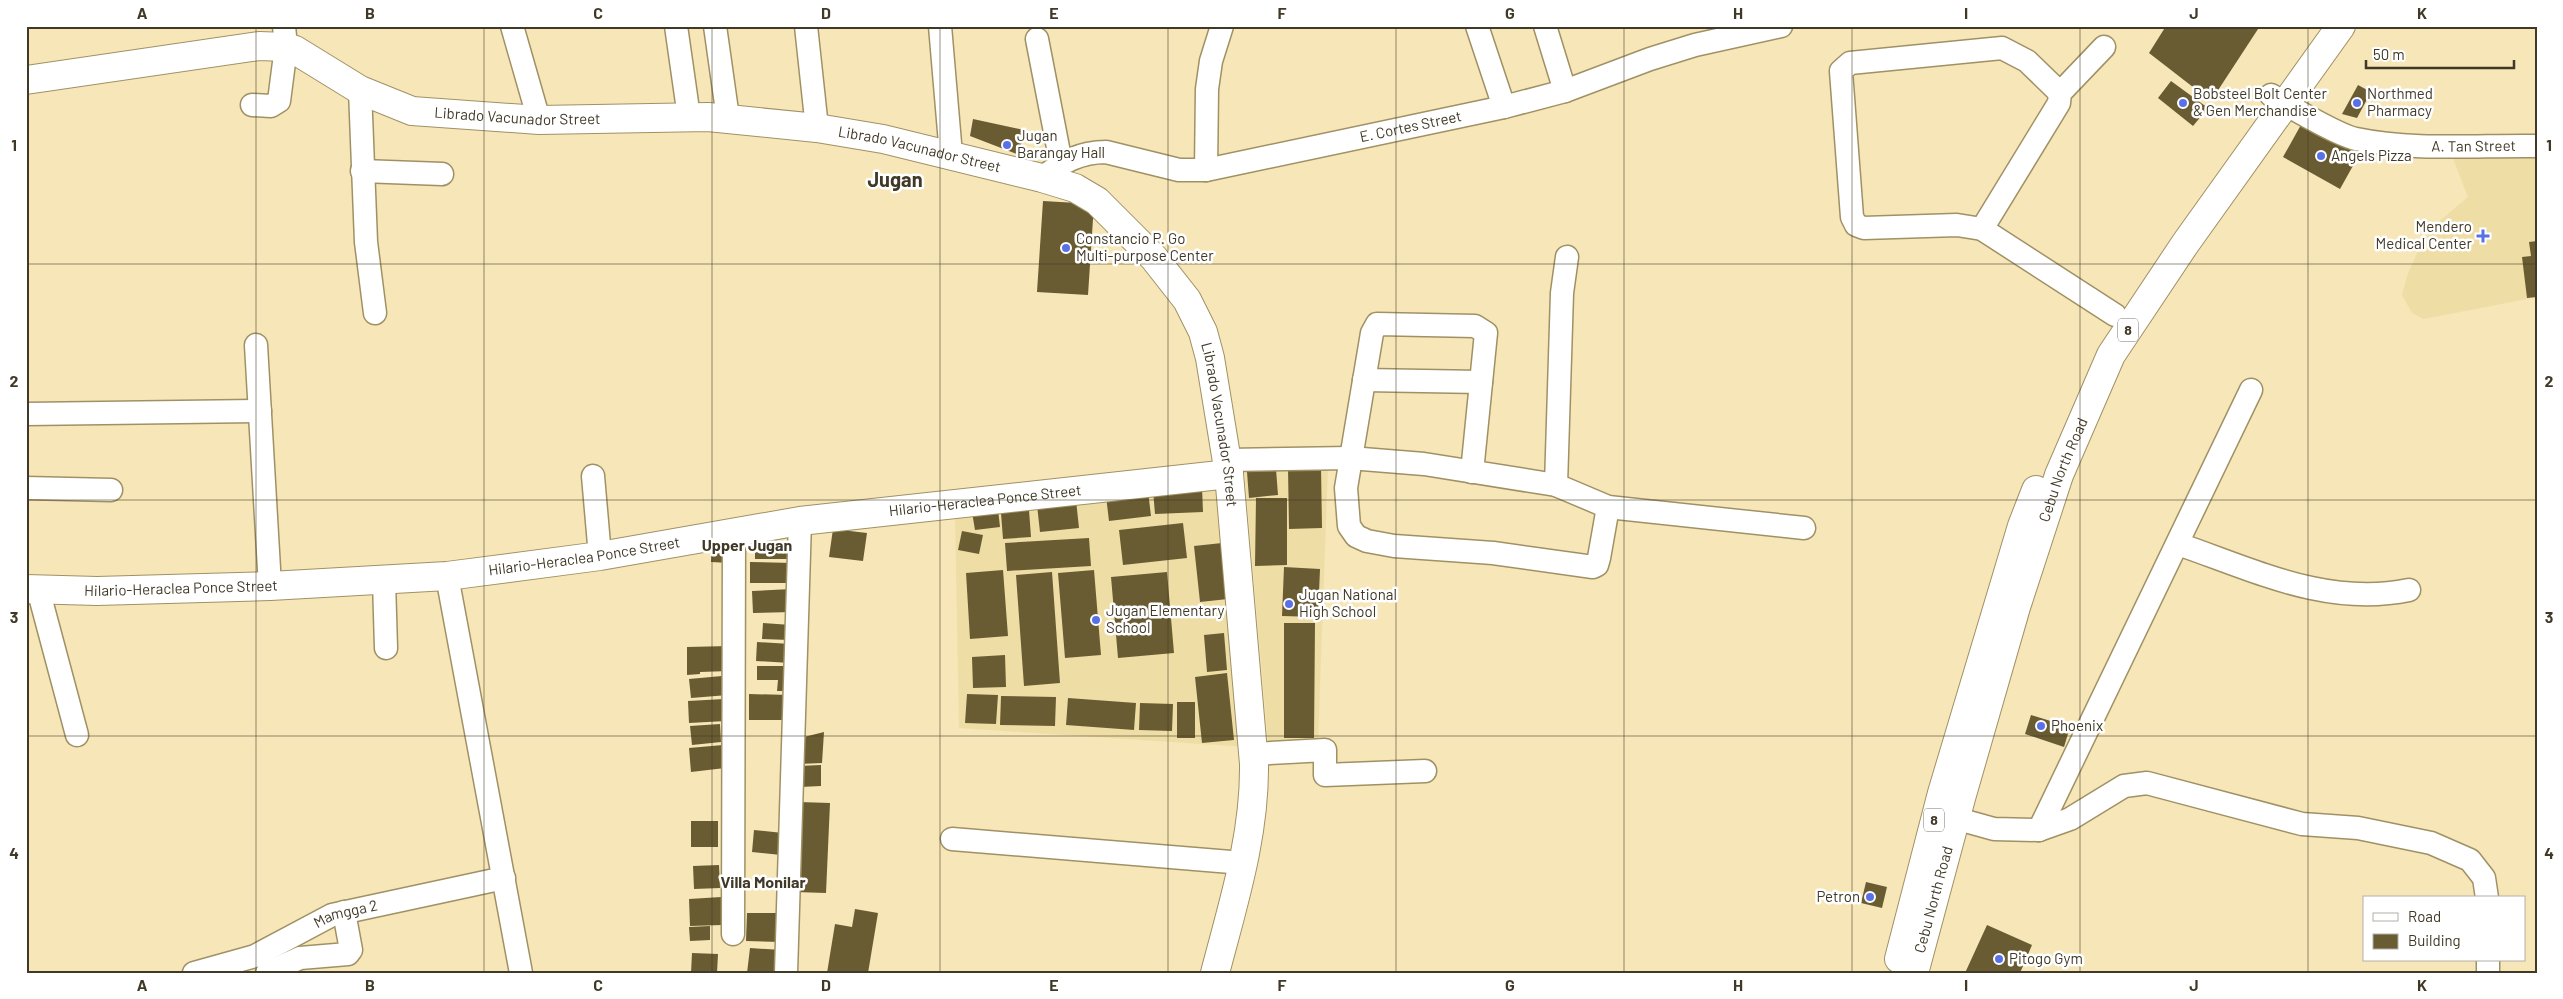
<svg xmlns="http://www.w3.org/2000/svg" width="2563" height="999" font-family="Barlow,sans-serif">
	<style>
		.built { fill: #efdda6 }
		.building { fill: #6a5c32 }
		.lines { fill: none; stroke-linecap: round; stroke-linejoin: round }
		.minor-casing { stroke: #a09165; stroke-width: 25 }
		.tertiary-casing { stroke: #a09165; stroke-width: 30 }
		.primary-casing { stroke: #a09165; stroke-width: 30 }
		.minor { stroke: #fff; stroke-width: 22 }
		.tertiary { stroke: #fff; stroke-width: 28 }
		.primary { stroke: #fff; stroke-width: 28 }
		.grid { fill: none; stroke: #403927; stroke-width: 1; stroke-opacity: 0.55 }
		.poi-dot { fill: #5971e7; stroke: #fff; stroke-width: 2 }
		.labels { text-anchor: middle; stroke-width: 5; stroke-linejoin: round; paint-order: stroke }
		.shield { fill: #fff; stroke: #797468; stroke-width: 1 }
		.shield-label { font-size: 14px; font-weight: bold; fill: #403927 }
		.poi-label { font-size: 15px; fill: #403927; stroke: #fff; text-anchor: start }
		.street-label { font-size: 15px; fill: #403927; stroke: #fff }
		.neighbourhood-label { font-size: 16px; font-weight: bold; fill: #403927; stroke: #fff }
		.district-label { font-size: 20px; font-weight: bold; fill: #403927; stroke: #fff }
		.neatline { fill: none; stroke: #403927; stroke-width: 2 }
		.grid-label { font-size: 16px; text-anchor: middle; font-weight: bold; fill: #403927 }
	</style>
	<rect width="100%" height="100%" fill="#f6e6b8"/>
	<path class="built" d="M2452 156 2537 157V297L2424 319 2412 313 2402 295 2408 273 2420 247 2436 224 2468 197Z
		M1328 464 1318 743H1268L1244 466Z
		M1221 483 1247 747 959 728 955 512Z"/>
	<path class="building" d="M2166 26H2260L2211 101 2149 53Z
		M2171 81 2208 108 2193 126 2158 98Z
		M2358 85 2371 92 2357 118 2342 114Z
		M973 119 1024 130 1019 155 970 136Z
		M2302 123 2359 155 2340 189 2283 157Z
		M1043 201 1094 204 1088 295 1037 292Z
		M2537 241V297L2527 298 2522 257 2531 256 2529 242Z
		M1288 467H1321L1322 528 1289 529Z
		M1276 469 1278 495 1249 498 1247 472Z
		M1202 487 1203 512 1155 514 1153 490Z
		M1148 491 1151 516 1109 521 1106 496Z
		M1256 498H1287V565L1255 566Z
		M1076 500 1079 528 1040 532 1037 505Z
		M998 509 1000 527 975 530 972 512Z
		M1029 510 1031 537 1003 539 1001 513Z
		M1183 523 1187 558 1123 565 1119 530Z
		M833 529 867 533 863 561 829 557Z
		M962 531 983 535 979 554 958 550Z
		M1089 538 1091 566 1007 571 1005 543Z
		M755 542H794V559H755Z
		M1222 543 1228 599 1200 602 1194 546Z
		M712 544 731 545 730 563 711 562Z
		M750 562 793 563 792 583H750Z
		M1284 567 1320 569 1318 617 1282 616Z
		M1003 570 1008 636 970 639 966 573Z
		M1094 570 1101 655 1065 658 1058 573Z
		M1052 572 1060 683 1024 686 1016 575Z
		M1167 572 1174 653 1118 658 1111 577Z
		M791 589 792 612 753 613 752 591Z
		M763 623 791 625 790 640 762 639Z
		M1284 623H1315L1314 738H1284Z
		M1224 633 1227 670 1207 672 1204 635Z
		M757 642 791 644 790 663 756 661Z
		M729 646V671L700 672V674L687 675V647Z
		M1005 655 1006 687 973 688 972 657Z
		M757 666H790V691H777L778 680H757Z
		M1227 673 1234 740 1202 743 1195 677Z
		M722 676 728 695 691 698 689 679Z
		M749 694 789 695V720H749Z
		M967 694 998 695 996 724 965 723Z
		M1001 696 1056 697 1055 726 1000 725Z
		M1068 698 1136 703 1134 730 1066 725Z
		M724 699 726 721 689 723 688 701Z
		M1177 702H1195V738H1177Z
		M1140 703 1173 704 1172 731 1139 730Z
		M2031 715 2070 727 2064 747 2025 734Z
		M720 724 721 742 692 745 690 726Z
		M824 732 822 763 798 764 800 738Z
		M723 745 725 768 691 772 689 748Z
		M821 765V786L800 787 799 766Z
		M799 802 830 803 826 893 795 892Z
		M691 821H718V847H691Z
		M754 830 783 833 781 855 752 852Z
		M719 865 720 888 694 889 693 866Z
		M1866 882 1887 887 1882 908 1861 903Z
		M721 897 722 925 690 926 689 899Z
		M855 909 878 913 868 973H827L835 924 852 927Z
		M747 913H782L781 942 746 941Z
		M1987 925 2032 945 2020 973H1965Z
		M710 926V940L690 941 689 927Z
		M750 948 782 950 779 973H747Z
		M692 953 718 954 717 973H691Z"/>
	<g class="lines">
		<defs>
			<g id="minor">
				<path d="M512 26 539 120"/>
				<path d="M676 26 689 117"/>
				<path d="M715 26 728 118"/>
				<path d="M806 26 817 128"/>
				<path d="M940 26 951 155"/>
				<path d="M1477 26 1504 107"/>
				<path d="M1545 26 1565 91"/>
				<path d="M1037 39 1061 163"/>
				<path d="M360 90 366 242 375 313"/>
				<path d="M2060 93 2027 61 2002 48 1850 63 1841 71 1852 217 1856 225 1864 228 1957 225 1982 229 2115 315"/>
				<path id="s1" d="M2271 95C2288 106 2338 135 2356 139 2413 151 2479 145 2537 146"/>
				<path d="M252 105 271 106 279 101 286 47 284 26"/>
				<path d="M1206 170 1207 89 1211 61 1222 26"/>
				<path d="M362 171 442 174"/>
				<path id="s2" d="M1042 178C1062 162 1080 152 1106 152L1179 170H1206L1504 107 1565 91 1650 59 1695 45 1781 26"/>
				<path d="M1982 229 2059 103 2060 93 2104 47"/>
				<path d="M256 345 270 586"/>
				<path d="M1364 380 1481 382"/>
				<path d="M26 414 260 411"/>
				<path d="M1228 460 1350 458 1424 464 1556 485 1608 507 1804 528"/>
				<path d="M1472 472 1486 333 1475 326 1377 324 1372 333 1346 488 1349 526 1356 536 1367 541 1394 546 1493 553 1593 567 1597 565 1599 558 1608 507"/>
				<path d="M593 476 600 556"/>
				<path d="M1556 485 1562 293 1567 257"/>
				<path d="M26 488 111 490"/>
				<path d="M2178 544C2254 570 2327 607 2409 590"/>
				<path d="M447 576 521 973"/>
				<path d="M384 581 386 648"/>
				<path d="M38 589 77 735"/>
				<path d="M1253 754 1325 750V775L1425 771"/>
				<path d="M1940 814 1994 829 2039 830 2070 819 2124 786 2147 783 2302 824 2358 828 2431 843 2470 860 2484 878 2487 898"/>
				<path d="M2039 830 2251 390"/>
				<path d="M952 839 1243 863"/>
				<path d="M733 934 734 532"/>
				<path id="s3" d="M194 973 255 956 332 915 504 878"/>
				<path d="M267 973 300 958 348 954 351 950 344 912"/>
				<path d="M786 973 800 521"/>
				<path d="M2488 973V960"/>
			</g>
			<g id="tertiary">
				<path id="s4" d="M26 80 259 46 286 47 295 50 360 90 412 111 539 120 708 117 817 128 883 139 1042 178 1075 188 1097 201 1154 258 1187 300 1203 332 1210 358 1229 474 1254 764C1255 836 1233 904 1215 973"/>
				<path id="s5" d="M26 589 97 591 270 586 447 576 600 556 800 521 1229 474"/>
			</g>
			<g id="primary">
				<path d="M1899 959 1942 793 2022 526 2036 490"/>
				<path id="s6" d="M1914 973 1961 798 2016 607 2059 475 2111 355 2185 244 2341 26"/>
			</g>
		</defs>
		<use href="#minor" class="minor-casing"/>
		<use href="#tertiary" class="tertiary-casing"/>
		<use href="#primary" class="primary-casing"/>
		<use href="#minor" class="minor"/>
		<use href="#tertiary" class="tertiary"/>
		<use href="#primary" class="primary"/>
	</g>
	<path class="grid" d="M256 26V973M484 26V973M712 26V973M940 26V973M1168 26V973M1396 26V973M1624 26V973M1852 26V973M2080 26V973M2308 26V973M26 264H2537M26 500H2537M26 736H2537"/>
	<g class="poi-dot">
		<circle cx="2183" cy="103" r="5"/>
		<circle cx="2357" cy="103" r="5"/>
		<circle cx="1007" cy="145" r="5"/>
		<circle cx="2321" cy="156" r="5"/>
		<path d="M2480.5 228.5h5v5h5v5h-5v5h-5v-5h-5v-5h5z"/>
		<circle cx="1066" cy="248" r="5"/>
		<circle cx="1289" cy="604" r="5"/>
		<circle cx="1096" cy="620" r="5"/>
		<circle cx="2041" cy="726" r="5"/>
		<circle cx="1870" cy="897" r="5"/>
		<circle cx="1999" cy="959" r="5"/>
	</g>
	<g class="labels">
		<g class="shield">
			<rect x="2118" y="318.5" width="20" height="23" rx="4"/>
			<rect x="1924" y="808.5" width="20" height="23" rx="4"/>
		</g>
		<g class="shield-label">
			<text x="2128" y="335">8</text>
			<text x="1934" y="825">8</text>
		</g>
		<g class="poi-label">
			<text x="2193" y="99">Bobsteel Bolt Center<tspan x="2193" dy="17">&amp; Gen Merchandise</tspan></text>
			<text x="2367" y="99">Northmed<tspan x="2367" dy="17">Pharmacy</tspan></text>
			<text x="1017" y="141">Jugan<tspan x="1017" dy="17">Barangay Hall</tspan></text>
			<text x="2331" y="161">Angels Pizza</text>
			<text x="2472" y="232" text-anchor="end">Mendero<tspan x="2472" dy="17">Medical Center</tspan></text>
			<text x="1076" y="244">Constancio P. Go<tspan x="1076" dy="17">Multi-purpose Center</tspan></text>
			<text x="1299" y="600">Jugan National<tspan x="1299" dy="17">High School</tspan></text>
			<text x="1106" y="616">Jugan Elementary<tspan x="1106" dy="17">School</tspan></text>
			<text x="2051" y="731">Phoenix</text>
			<text x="1860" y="902" text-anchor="end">Petron</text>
			<text x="2009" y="964">Pitogo Gym</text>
		</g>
		<g class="street-label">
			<text dy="5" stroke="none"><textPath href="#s4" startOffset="510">Librado Vacunador Street</textPath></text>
			<text dy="5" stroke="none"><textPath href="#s2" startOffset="382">E. Cortes Street</textPath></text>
			<text dy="5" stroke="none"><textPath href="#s1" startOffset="214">A. Tan Street</textPath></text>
			<text dy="5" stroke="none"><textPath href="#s4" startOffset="915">Librado Vacunador Street</textPath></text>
			<text dy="5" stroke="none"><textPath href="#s4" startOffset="1365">Librado Vacunador Street</textPath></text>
			<text dy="5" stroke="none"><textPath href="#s6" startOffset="525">Cebu North Road</textPath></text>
			<text dy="5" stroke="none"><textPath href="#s5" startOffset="965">Hilario-Heraclea Ponce Street</textPath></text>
			<text dy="5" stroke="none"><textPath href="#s5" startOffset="560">Hilario-Heraclea Ponce Street</textPath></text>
			<text dy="5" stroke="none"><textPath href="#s5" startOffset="155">Hilario-Heraclea Ponce Street</textPath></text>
			<text dy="5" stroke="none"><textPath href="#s6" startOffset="76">Cebu North Road</textPath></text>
			<text dy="5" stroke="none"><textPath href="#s3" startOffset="164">Mamgga 2</textPath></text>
		</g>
		<g class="neighbourhood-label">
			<text x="747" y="551">Upper Jugan</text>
			<text x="763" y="888">Villa Monilar</text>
		</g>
		<g class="district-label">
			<text x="895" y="187">Jugan</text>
		</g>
	</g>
	<rect width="2563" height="999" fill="none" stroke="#ffffff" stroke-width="55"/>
	<rect x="2363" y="896" width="162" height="65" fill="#ffffff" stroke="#b3b0a9"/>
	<rect x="2373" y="913" width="25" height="8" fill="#ffffff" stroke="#b3b0a9"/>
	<text x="2408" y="922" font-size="15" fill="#403927">Road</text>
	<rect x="2373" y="934" width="25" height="15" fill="#6a5c32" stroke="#b3b0a9"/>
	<text x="2408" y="946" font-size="15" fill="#403927">Building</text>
	<path d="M2366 60v8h148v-8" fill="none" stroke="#403927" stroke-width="2.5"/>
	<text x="2373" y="60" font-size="15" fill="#403927" stroke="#ffffff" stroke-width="4" paint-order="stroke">50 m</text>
	<rect x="28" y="28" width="2508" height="944" class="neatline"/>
	<g class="grid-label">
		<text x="142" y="19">A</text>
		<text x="370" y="19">B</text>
		<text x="598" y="19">C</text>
		<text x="826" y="19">D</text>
		<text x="1054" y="19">E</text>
		<text x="1282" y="19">F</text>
		<text x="1510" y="19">G</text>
		<text x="1738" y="19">H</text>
		<text x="1966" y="19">I</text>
		<text x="2194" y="19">J</text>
		<text x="2422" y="19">K</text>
		<text x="14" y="151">1</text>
		<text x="2549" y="151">1</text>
		<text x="14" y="387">2</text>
		<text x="2549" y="387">2</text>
		<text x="14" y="623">3</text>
		<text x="2549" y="623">3</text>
		<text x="14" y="859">4</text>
		<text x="2549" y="859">4</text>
		<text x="142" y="991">A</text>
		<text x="370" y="991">B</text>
		<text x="598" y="991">C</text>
		<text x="826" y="991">D</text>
		<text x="1054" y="991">E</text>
		<text x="1282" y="991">F</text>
		<text x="1510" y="991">G</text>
		<text x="1738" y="991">H</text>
		<text x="1966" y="991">I</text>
		<text x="2194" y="991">J</text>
		<text x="2422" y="991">K</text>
	</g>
</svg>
